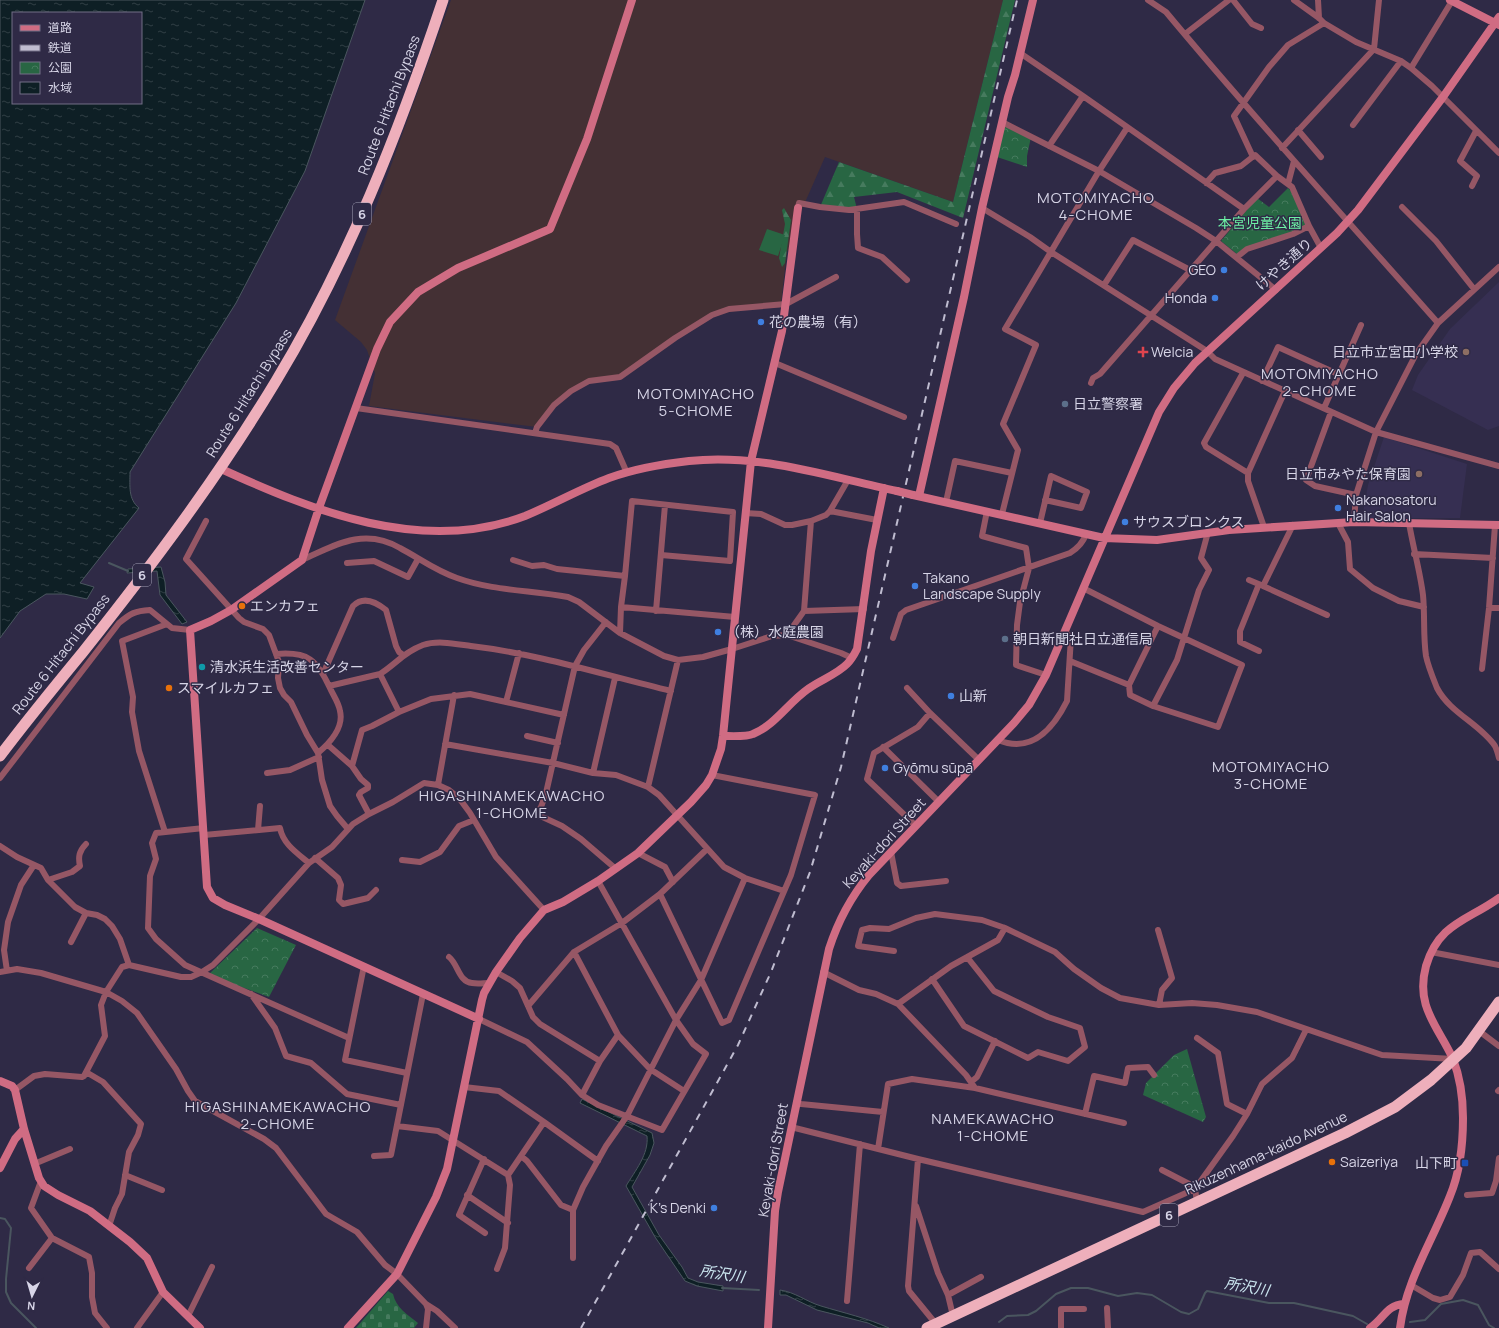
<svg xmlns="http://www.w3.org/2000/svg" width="1499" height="1328" font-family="Manrope,'Noto Sans JP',sans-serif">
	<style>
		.built { fill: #362f52 }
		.industrial { fill: #443034 }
		.forest { fill: url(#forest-firs) }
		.cemetery { fill: url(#cemetery-stones) }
		.park { fill: url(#park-crowns) }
		.garden { fill: #286643 }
		.water { fill: url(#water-ripples); stroke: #4a565f; fill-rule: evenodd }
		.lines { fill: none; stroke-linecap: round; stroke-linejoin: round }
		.stream { stroke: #4a565f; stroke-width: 2 }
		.street { stroke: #965765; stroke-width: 6 }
		.secondary { stroke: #d06c83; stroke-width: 8 }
		.highway { stroke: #eeafbb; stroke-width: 11 }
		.rail { stroke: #bfbcd0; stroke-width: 2; stroke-dasharray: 7 7; stroke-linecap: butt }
		.secondary-bridge { stroke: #d06c83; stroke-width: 8 }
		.shop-dot { fill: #3f7fe0; stroke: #2f2a46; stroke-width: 1.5 }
		.health-dot { fill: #e0444e; stroke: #2f2a46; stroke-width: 1.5 }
		.education-dot { fill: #8d6e63; stroke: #2f2a46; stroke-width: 1.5 }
		.service-dot { fill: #5c6f8a; stroke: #2f2a46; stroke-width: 1.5 }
		.food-dot { fill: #e8710a; stroke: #2f2a46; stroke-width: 1.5 }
		.culture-dot { fill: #0f9aa8; stroke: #2f2a46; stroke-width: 1.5 }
		.transit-dot { fill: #1a4fb4; stroke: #2f2a46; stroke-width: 1.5 }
		.labels { text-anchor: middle; stroke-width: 3; stroke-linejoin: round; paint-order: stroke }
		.shield { fill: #2f2a46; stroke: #a5a2b7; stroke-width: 1 }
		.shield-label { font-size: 13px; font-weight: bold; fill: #d7d5e7 }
		.street-label { font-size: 14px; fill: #d7d5e7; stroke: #2f2a46 }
		.park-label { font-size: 14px; fill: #6df1a5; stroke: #2f2a46 }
		.poi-label { font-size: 14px; fill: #d7d5e7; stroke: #2f2a46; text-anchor: start }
		.neighbourhood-label { font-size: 15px; letter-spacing: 1px; fill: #d7d5e7; stroke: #2f2a46 }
		.water-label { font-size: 15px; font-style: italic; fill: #cbe6f0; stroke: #2f2a46 }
	</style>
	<defs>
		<pattern id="forest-firs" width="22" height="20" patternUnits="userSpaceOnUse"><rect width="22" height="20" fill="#286643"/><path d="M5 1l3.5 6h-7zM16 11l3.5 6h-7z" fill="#467b5e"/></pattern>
		<pattern id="cemetery-stones" width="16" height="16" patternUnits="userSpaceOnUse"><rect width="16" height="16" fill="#286643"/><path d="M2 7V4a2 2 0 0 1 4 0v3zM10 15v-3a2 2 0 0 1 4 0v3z" fill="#467b5e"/></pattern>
		<pattern id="park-crowns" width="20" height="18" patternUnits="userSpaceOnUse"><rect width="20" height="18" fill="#286643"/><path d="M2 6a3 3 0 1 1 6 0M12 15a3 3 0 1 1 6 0" fill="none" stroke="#467b5e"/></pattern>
		<pattern id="water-ripples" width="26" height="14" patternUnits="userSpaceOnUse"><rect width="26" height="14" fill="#0e1f25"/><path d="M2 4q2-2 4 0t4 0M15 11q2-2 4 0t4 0" fill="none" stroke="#303f45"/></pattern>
	</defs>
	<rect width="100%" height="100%" fill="#2f2a46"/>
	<path class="built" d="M1499 282V426L1488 430 1412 390 1418 375 1450 329Z
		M1384 437 1467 464 1460 518H1362L1368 485Z"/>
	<path class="industrial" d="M451 0H1003L953 202 825 157 799 216 796 248 787 251 781 303 712 315 620 377 589 381 571 391 537 427 369 406 375 373 367 350 361 342 335 320Z"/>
	<path class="forest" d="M1003 0H1015L963 218 897 192 854 197 857 209 820 207 839 162 953 202Z
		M784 208 791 220 785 263 782 267 779 258 785 224 782 210Z"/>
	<path class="cemetery" d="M388 1291 393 1294C396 1308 408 1315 418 1323L414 1328H356Z"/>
	<path class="park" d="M1002 122 1031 137 1027 156V167L994 156Z
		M1288 188 1293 193 1307 224 1290 233 1237 254 1221 241 1257 198 1269 207Z
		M257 928 296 945 269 997 208 975Z
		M1187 1049 1206 1117 1203 1122 1143 1095 1146 1083 1174 1055Z"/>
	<path class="garden" d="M767 229 785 235 778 256 759 250Z"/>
	<path class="water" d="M0 0H365L305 171 236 303 130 472C130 486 128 499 139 508L80 583 94 587 87 599 64 594H46L20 611 0 638ZM13 13H141V103H13Z
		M161 567 165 582 166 595 187 622 182 624 160 595 157 571 127 573 128 569Z
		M582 1099 652 1133 654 1143 650 1155 632 1187 659 1235 682 1267 688 1278 698 1282 723 1286V1291L697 1286 685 1281 655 1237 626 1186C635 1171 649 1154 647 1136L580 1103Z
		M780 1290C795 1292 807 1302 821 1306 844 1313 867 1318 889 1328H879L868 1323 817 1310 786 1295H780Z"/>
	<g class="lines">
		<path class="stream" d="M109 563 128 571
			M0 1218 5 1219 11 1228 6 1279V1292L11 1303 36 1328
			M722 1288 759 1290
			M999 1322 1007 1316 1028 1315 1036 1311 1056 1294 1071 1288H1088L1118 1296 1137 1293 1152 1295 1181 1312 1189 1314 1198 1309 1205 1293 1207 1291 1269 1303H1294L1353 1316 1367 1324
			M1410 1322 1425 1320 1441 1304 1463 1300 1478 1305 1489 1325 1494 1328"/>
		<path class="street" d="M1148 0 1166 12C1254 118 1347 220 1438 323
			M1233 0 1252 24 1261 28
			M1294 0 1319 18 1324 23 1356 42 1401 61 1411 68 1432 86 1499 153
			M1318 0 1319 18
			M1185 34 1229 0
			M1020 53 1083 96 1244 209
			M1411 68 1452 1
			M1002 122 1099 171 1196 228 1216 241 1276 290
			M1353 125 1401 61
			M1298 130 1321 157
			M1049 146 1083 96
			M1282 148 1374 49 1379 0
			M1253 157 1234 116 1269 67 1288 45 1324 23
			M1206 183 1215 173 1241 166 1255 155 1277 176
			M1288 184 1294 161
			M1472 186 1477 176 1460 161 1476 131
			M1402 207 1436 241 1474 289
			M798 208 799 203 820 207 849 210 904 202 956 224
			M982 208 1030 237 1051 252 1207 351 1215 359 1376 432 1499 466
			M857 209V234L858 248 882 257 907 280
			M1237 257 1247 249 1293 234 1309 226
			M1104 285 1133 240 1190 270
			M775 363 904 417
			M1243 373 1204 443 1206 447 1248 473
			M1262 381 1278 347 1340 375
			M1091 383 1093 378 1100 374 1244 209 1277 176 1292 187 1309 226 1321 248
			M356 408 610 444 616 448 627 473
			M1324 408 1361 325
			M1331 412 1306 480 1315 486 1356 495
			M535 433 537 427 554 405 571 391 589 381 620 377 675 338 712 315 729 309 786 304 836 277
			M946 502 955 461 1012 473
			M830 511 877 520
			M987 511 982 536 1026 548 1029 568 1020 602 1017 625 1016 665 1046 675
			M745 513 761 514 785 525H792L811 521 826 515 830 511 848 480
			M1002 514 1018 450 1003 424 1036 345 1005 329 1099 171 1127 128
			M206 521 186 559 239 618 244 622 263 629 269 635 279 662 278 678 280 688 284 695 291 702 307 735 318 753 322 780 330 806 337 816 348 829
			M1354 522 1356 495 1376 432 1416 354 1438 323 1499 267
			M1040 523 1051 476 1087 492 1081 508 1045 500
			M1338 523 1348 542 1350 569 1373 588 1399 601 1424 607
			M1409 523C1413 547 1420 571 1423 595 1425 615 1423 636 1426 656 1428 666 1433 678 1437 688 1450 713 1480 724 1495 746 1497 750 1498 754 1499 758
			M1293 525 1263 586 1327 615
			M1264 527 1248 481V473L1285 391
			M1414 554 1493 558
			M302 560C335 545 364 527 400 548 419 558 436 571 457 578 493 591 531 590 568 597L579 602 620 633 664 656 678 660 703 657 732 649 772 636 787 635 841 653 852 658
			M513 560 532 566 544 565 557 569 625 576 621 607 620 633
			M347 563 374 561 408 577 418 559
			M625 576 632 501 733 512 730 561 661 555
			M1249 580 1261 585
			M1259 584 1240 631V642L1259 651
			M621 607 735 617
			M1489 608H1499
			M656 611 665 505
			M804 611 811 521
			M606 622 584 650 575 666 546 793 541 807 536 814 562 826 581 839 616 869
			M787 635 804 611 864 609
			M893 638 901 614 906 610 1070 553C1078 548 1083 543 1086 534
			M276 654C308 651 317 660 330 688 333 695 339 703 340 711 344 727 330 743 318 753
			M1070 661 1129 685 1130 695 1153 706 1218 727 1242 665 1158 626 1083 588
			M1482 669 1489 608 1495 525
			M323 674 353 606C363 596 375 601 386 610L396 646 399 652 403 655
			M380 674 399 712
			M1129 685 1158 626
			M329 686 380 674C396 664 404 652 423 645 438 640 456 644 471 646 539 654 604 675 671 691
			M907 688 930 713 979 760
			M506 702 519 653
			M1153 706 1177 660 1199 590 1209 570 1201 558 1208 532
			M527 736 558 743
			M998 740C1032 754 1053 729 1067 701L1071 637 1065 632
			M445 744 553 763 593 773 616 775 648 787 659 795 724 867 745 878 784 891
			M328 745 352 766 361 779 368 785V788L361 792 359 795 369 814
			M883 747 939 802
			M352 766 362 730 372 726 399 712 431 699 470 694 564 715
			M267 773 290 770 319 757
			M593 773 615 678
			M0 778 119 623C131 613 135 611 150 610L172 628 190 630
			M438 785 454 695
			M648 787 678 660
			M916 826 867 779 874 753 918 727 930 713
			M204 828 156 833 152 843 156 859 150 876 148 928 156 939 185 965 349 1038
			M258 830 260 806
			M165 832 139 751 132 712 133 697 122 641 167 624
			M204 835 280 828C283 844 297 853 309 863
			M0 846 17 857 41 868 48 880 75 907 86 913 97 915 105 919 112 926 120 939 129 965
			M891 852 897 883 901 886 946 881
			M638 853 665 867 673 882
			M315 858 338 878 341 885 339 900 343 904 368 898 376 890
			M402 860 420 862 440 852 459 826 474 820
			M48 880 72 872 80 866C78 857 79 851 86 844
			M660 894 722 1023 729 1020 791 875 815 795 712 775
			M1158 930 1172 978 1162 990 1159 1005
			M71 942 86 913
			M894 951 858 946 862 930 870 928 889 929 916 918 935 914 982 920 1005 928 1055 952 1074 969 1101 988 1120 998 1159 1005 1192 1003 1217 1005 1257 1012 1382 1055 1453 1059
			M574 952 618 1035 650 1069 684 1091
			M1431 952 1499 965
			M449 957C458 964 459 982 472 983 478 984 484 983 489 983
			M364 966 345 1060 407 1073
			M7 971 4 950 8 922 21 885 34 865
			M0 972 17 969 41 973 106 992 122 1001 137 1013 176 1069 188 1091 195 1101 264 1139 276 1148 326 1214 357 1232 385 1265 397 1274 426 1304 428 1309 426 1328
			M496 972 512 981 520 988 533 1017 540 1024 600 1061
			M823 972 859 990 876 994 898 1004 966 1075 975 1088 1124 1123
			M932 979 964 1026 1028 1058 1038 1052 1068 1061 1085 1047 1080 1028 1048 1017 994 991 967 957
			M251 994 275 1028 286 1056 311 1063 347 1094 401 1105
			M898 1004 951 966 998 940 1005 928
			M528 1006 574 952 622 923 660 894 707 849
			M479 1019 527 1042 567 1079 582 1095 598 1105 662 1130 706 1054 693 1044 676 1020 598 881
			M1479 1031 1499 1046
			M1197 1038 1218 1053 1227 1104 1247 1114
			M86 1072 103 1082 141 1124 138 1135 129 1152 122 1194 115 1208 109 1226
			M971 1082 977 1077 995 1041
			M15 1090 34 1076 45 1074 82 1077 84 1076 105 1036 101 1005 106 992 122 967 129 965 181 977H191L202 972 213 965 259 919 309 863 332 847 353 824 369 814 393 802 424 783 438 785 449 790 459 798 470 813 496 857 544 910
			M1498 1091 1499 1090
			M582 1095 600 1061 618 1035
			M796 1102 801 1104 883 1112
			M1085 1114 1094 1076 1125 1083 1128 1068 1148 1067 1154 1075
			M544 1122 598 1161
			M397 1126 438 1131 508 1175 544 1122 499 1091 464 1087
			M791 1127 918 1159 1143 1212 1195 1189 1193 1186 1162 1170
			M878 1149 888 1084 912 1079 975 1088
			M374 1156 391 1155 423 994
			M521 1156 527 1161 561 1205 573 1210
			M484 1159 459 1215 485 1233
			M918 1159 908 1286 909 1291 936 1324
			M34 1164 70 1149
			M125 1175 162 1190
			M467 1195 508 1223
			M1467 1195 1492 1193 1496 1181 1499 1158
			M1197 1202 1195 1189 1233 1136 1247 1114 1262 1084 1292 1058 1306 1030
			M916 1206 938 1273 948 1295 981 1277
			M52 1238 89 1257 92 1273V1297L95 1313 107 1328
			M573 1258V1210L583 1187 606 1146 627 1116 676 1020 701 980 745 878
			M29 1268 52 1238 31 1208 41 1181
			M497 1269 505 1248 510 1185 508 1175
			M1411 1285 1433 1298 1440 1300 1450 1297 1463 1275 1471 1253 1480 1252 1499 1269
			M948 1295 953 1316
			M847 1301 860 1144
			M426 1304 437 1311 455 1328
			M1107 1308 1108 1328
			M188 1316 212 1267
			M137 1328 163 1292
			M1061 1328V1309H1084"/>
		<path class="secondary" d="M1450 0 1499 25
			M219 468C313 511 422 555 525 516 554 504 580 489 609 478 634 469 662 464 689 461 760 453 829 477 897 491
			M913 495 1104 538 1157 540 1229 530 1354 522 1499 525
			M919 496 964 297 982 208 1008 97 1015 75 1033 0
			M723 736C731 736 747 737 753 734 775 725 788 703 808 689 820 680 836 675 847 664 852 659 854 655 857 649L871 551 884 488
			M479 1019 259 919 225 905 213 898 207 887 190 630 211 621 231 610 302 560 319 508 377 349 390 322 418 292 458 268 550 229 587 139 632 0
			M0 1081 12 1086 15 1090 24 1129 39 1178 44 1186 58 1195 90 1211 130 1242 147 1258 163 1292 200 1328
			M0 1168 15 1139 24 1129
			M348 1328 397 1274 436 1197 447 1169 482 1000 484 993 496 972 520 938 544 910 563 902 598 881 638 853 691 802 706 785 712 775 721 749 723 736 751 461 782 331 798 208
			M768 1328 775 1211 778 1192 829 949C838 921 850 898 869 875L1014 723 1029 705 1046 675 1159 412 1174 388 1195 363 1337 233 1358 210 1443 97 1499 17
			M1370 1328C1384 1319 1386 1305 1404 1304
			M1400 1328C1406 1280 1433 1240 1450 1196 1460 1172 1463 1144 1463 1118 1463 1100 1460 1077 1453 1059 1438 1026 1415 1007 1426 966 1439 923 1467 921 1499 898"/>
		<path class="highway" d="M0 756C27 720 55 686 83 652 152 565 219 476 276 381 348 262 399 132 443 0
			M927 1328 1345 1133 1395 1107 1431 1080 1466 1048 1499 1002"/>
		<path class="rail" d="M581 1328 738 1045 771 972 810 872 841 767 1017 0"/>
		<path class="secondary-bridge" d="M897 491 913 495"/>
	</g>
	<g class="shop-dot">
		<circle cx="1224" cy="270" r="4"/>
		<circle cx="1215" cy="298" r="4"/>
		<circle cx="761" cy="322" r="4"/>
		<circle cx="1338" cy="508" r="4"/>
		<circle cx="1125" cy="522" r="4"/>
		<circle cx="915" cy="586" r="4"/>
		<circle cx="718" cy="632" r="4"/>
		<circle cx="951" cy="696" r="4"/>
		<circle cx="885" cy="768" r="4"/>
		<circle cx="714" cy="1208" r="4"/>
	</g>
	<path class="health-dot" d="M1141 346h4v4h4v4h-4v4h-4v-4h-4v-4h4z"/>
	<g class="education-dot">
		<circle cx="1466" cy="352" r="4"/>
		<circle cx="1419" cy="474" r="4"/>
	</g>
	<g class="service-dot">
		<circle cx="1065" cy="404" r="4"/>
		<circle cx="1005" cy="639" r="4"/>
	</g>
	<g class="food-dot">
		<circle cx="242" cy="606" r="4"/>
		<circle cx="169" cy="688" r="4"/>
		<circle cx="1332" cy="1162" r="4"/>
	</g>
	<circle class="culture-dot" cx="202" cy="667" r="4"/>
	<rect class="transit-dot" x="1461" y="1159" width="8" height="8" rx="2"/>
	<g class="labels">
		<g class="shield">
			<rect x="353" y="203" width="18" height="22" rx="3"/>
			<rect x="133" y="564" width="18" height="22" rx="3"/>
			<rect x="1160" y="1204" width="18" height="22" rx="3"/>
		</g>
		<g class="shield-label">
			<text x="362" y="219">6</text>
			<text x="142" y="580">6</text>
			<text x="1169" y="1220">6</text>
		</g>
		<g class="street-label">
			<text transform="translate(389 105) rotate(-69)" y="5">Route 6 Hitachi Bypass</text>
			<text transform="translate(1284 264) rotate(-42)" y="5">けやき通り</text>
			<text transform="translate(249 393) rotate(-58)" y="5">Route 6 Hitachi Bypass</text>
			<text transform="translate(61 654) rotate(-52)" y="5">Route 6 Hitachi Bypass</text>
			<text transform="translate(884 843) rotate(-48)" y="5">Keyaki-dori Street</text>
			<text transform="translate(1266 1153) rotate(-25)" y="5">Rikuzenhama-kaido Avenue</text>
			<text transform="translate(773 1160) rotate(-80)" y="5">Keyaki-dori Street</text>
		</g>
		<g class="park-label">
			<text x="1260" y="228">本宮児童公園</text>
		</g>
		<g class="poi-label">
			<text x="1216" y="275" text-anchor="end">GEO</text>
			<text x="1207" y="303" text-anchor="end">Honda</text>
			<text x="769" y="327">花の農場（有）</text>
			<text x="1151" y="357">Welcia</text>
			<text x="1458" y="357" text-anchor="end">日立市立宮田小学校</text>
			<text x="1073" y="409">日立警察署</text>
			<text x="1411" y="479" text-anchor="end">日立市みやた保育園</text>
			<text x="1346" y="505">Nakanosatoru<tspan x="1346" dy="16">Hair Salon</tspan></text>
			<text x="1133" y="527">サウスブロンクス</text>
			<text x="923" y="583">Takano<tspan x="923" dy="16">Landscape Supply</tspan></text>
			<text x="250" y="611">エンカフェ</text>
			<text x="726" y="637">（株）水庭農園</text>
			<text x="1013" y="644">朝日新聞社日立通信局</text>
			<text x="210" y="672">清水浜生活改善センター</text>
			<text x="177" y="693">スマイルカフェ</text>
			<text x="959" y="701">山新</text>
			<text x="893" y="773">Gyōmu sūpā</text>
			<text x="1340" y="1167">Saizeriya</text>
			<text x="1457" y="1168" text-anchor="end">山下町</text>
			<text x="706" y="1213" text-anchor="end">K's Denki</text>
		</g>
		<g class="neighbourhood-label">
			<text x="1096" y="203">MOTOMIYACHO<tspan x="1096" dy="17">4-CHOME</tspan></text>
			<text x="1320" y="379">MOTOMIYACHO<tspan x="1320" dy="17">2-CHOME</tspan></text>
			<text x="696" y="399">MOTOMIYACHO<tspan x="696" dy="17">5-CHOME</tspan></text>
			<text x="1271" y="772">MOTOMIYACHO<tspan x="1271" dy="17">3-CHOME</tspan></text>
			<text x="512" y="801">HIGASHINAMEKAWACHO<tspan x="512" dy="17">1-CHOME</tspan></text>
			<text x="278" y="1112">HIGASHINAMEKAWACHO<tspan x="278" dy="17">2-CHOME</tspan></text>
			<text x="993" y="1124">NAMEKAWACHO<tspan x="993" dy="17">1-CHOME</tspan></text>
		</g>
		<g class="water-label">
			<text transform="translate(722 1274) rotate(9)" y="5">所沢川</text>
			<text transform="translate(1247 1287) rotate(10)" y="5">所沢川</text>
		</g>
	</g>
	<rect x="12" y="12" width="130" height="92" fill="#2f2a46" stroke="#726e86"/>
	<rect x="20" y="25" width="20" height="6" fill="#d06c83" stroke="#726e86"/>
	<text x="48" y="32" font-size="12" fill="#d7d5e7">道路</text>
	<rect x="20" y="45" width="20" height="6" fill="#bfbcd0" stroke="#726e86"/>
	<text x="48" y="52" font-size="12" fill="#d7d5e7">鉄道</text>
	<rect x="20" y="62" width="20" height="12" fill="url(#park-crowns)" stroke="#726e86"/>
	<text x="48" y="72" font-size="12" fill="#d7d5e7">公園</text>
	<rect x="20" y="82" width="20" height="12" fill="url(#water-ripples)" stroke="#726e86"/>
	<text x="48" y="92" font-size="12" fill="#d7d5e7">水域</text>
	<g transform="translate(32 1296) rotate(185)" stroke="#2f2a46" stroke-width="3" paint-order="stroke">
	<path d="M0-3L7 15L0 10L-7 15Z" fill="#d7d5e7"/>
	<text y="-6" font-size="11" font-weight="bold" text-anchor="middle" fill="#d7d5e7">N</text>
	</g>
</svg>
